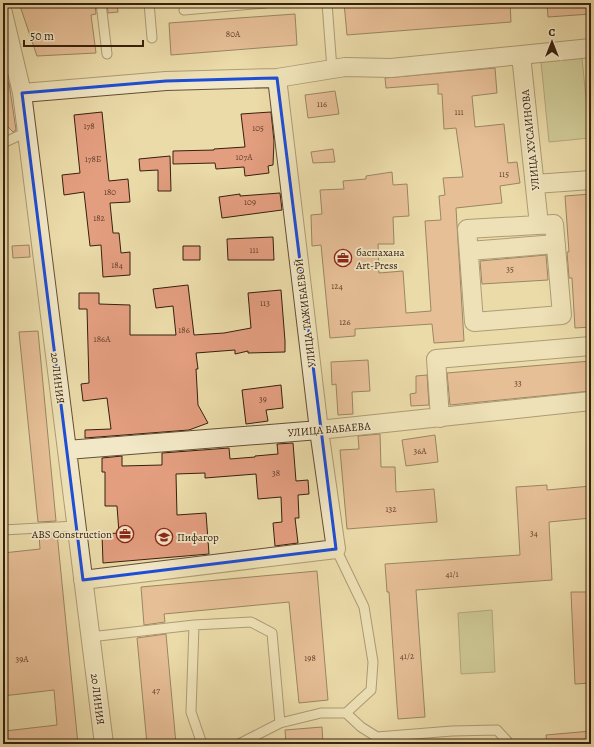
<svg xmlns="http://www.w3.org/2000/svg" width="594" height="747" font-family="Alegreya,serif">
	<style>
		.green { fill: #b3c18b; stroke: #75704c }
		.building { fill: #e39e80; stroke: #37200e }
		.lines { fill: none; stroke-linecap: round; stroke-linejoin: round }
		.lane-casing { stroke: #644f35; stroke-width: 11 }
		.street-casing { stroke: #644f35; stroke-width: 20 }
		.lane { stroke: #f2e8c7; stroke-width: 9 }
		.street { stroke: #f2e8c7; stroke-width: 18 }
		.marked { fill: none; stroke: #1d4ed8; stroke-width: 3; stroke-linejoin: round }
		.labels { text-anchor: middle; stroke-width: 3.5; stroke-linejoin: round; paint-order: stroke }
		.number-label { font-size: 9px; fill: #62402a }
		.street-label { font-size: 11px; fill: #37200e; stroke: #f2e8c7 }
		.poi-label { font-size: 11px; fill: #37200e; stroke: #f2e8c7; text-anchor: start }
	</style>
	<rect width="100%" height="100%" fill="#ebdba9"/>
	<filter id="stains"><feTurbulence type="fractalNoise" baseFrequency=".005" numOctaves="4"/><feColorMatrix values="0 0 0 0 .2 0 0 0 0 .09 0 0 0 0 .02 0 0 0 .5 -.17"/></filter>
	<radialGradient id="worn" r=".72"><stop offset=".6" stop-color="#630" stop-opacity="0"/><stop offset="1" stop-color="#630" stop-opacity=".3"/></radialGradient>
	<path class="green" d="M582 58 590 138 549 142 541 62Z
		M492 610 495 672 461 674 458 613Z"/>
	<path class="building" d="M19 3H95L96 14 91 15 96 53 37 56Z
		M107 3H117L118 12 108 13Z
		M344 3H510L511 22 347 35Z
		M547 3H591V14L548 17Z
		M295 14 297 45 171 55 169 23Z
		M495 68 497 93 472 96 475 127 504 124 508 163 517 162 520 183 500 186 502 203 456 208 464 341 434 343 432 324 355 329V336L330 338 321 245 312 246 311 215 322 214 320 190 344 189 343 181 366 179V176L392 172 393 185 407 184 409 216 393 217 394 244H378L379 273 403 271 406 313 431 311 425 221 441 220 439 196 445 195 443 178 463 177 456 128 444 129 442 94H438V84L386 88 385 78Z
		M9 83 16 130 13 132 3 122V84Z
		M335 91 339 114 308 118 305 95Z
		M102 112 109 181 128 179 130 202 110 203 113 233H119L121 253 130 252V275L103 277 101 245 90 246 84 192 64 195 62 175 80 173 74 115Z
		M271 112 274 141 273 165 268 166 269 173 245 176 244 167 216 169 215 163 173 164V151L214 150V149L245 147 241 114Z
		M333 149 335 162 313 163 311 152Z
		M170 156 171 191H158V170L140 171 139 159Z
		M280 193 282 210 222 218 219 197 240 194V196Z
		M591 194V327L575 328 572 278H569L567 252H569L565 196Z
		M273 237 274 260H228L227 239Z
		M29 245 30 257 13 258 12 246Z
		M183 246H200V260H183Z
		M546 255 548 280 482 284 480 261Z
		M188 285 194 335 224 333 251 328 248 293 281 290 285 341V352L248 353V351L235 354V350L196 353 198 369H196L198 405 208 423 189 430 85 438V430L111 429 107 398 83 401 81 384 89 383 87 309H79V293H99V304L130 305V335H176L173 306 156 308 153 289Z
		M38 331 56 521 38 522 19 332Z
		M368 360 370 391 352 392 353 414 338 415 336 384 332 385 331 362Z
		M591 361V391L450 405 447 373Z
		M427 375 429 405 411 406 410 394 416 393V376Z
		M281 385 283 408 266 410 268 421 246 424 242 390Z
		M380 434 381 467H395L396 492 434 489 437 522 347 529 340 450 359 449 358 436Z
		M435 435 438 462 406 466 402 440Z
		M293 443 296 481 308 480 309 494 298 495 299 518H295L298 543 275 546 273 523 282 522 281 497 258 499 256 474 205 478V473L176 474 177 515 206 513 209 554 103 563 102 534 119 533 117 506H105V472H102V458L122 456V466L162 465V453L229 448 230 459 255 457V456L278 454 277 444Z
		M547 485V490L591 486V518L549 522 552 580 416 590 425 717 398 719 389 592H387L385 564 520 555 516 487Z
		M57 533 78 744H6L5 731 57 725 54 690 3 696V553L40 549 39 534Z
		M317 571 328 700 299 703 289 602 164 614 165 622 144 625 141 587Z
		M571 592H591V683L575 684Z
		M166 634 176 744H147L137 638Z
		M322 727 323 744H286L285 730Z
		M591 731V744H547L546 735Z"/>
	<g class="lines">
		<defs>
			<path id="lane" d="M101 3 107 54
				M149 3 152 38
				M327 3 332 69
				M184 10 266 3
				M3 143 27 132
				M3 530 76 526
				M336 549 364 607 373 662 371 690 346 713
				M194 625 191 712 202 744
				M90 637 194 625 251 622 272 633 280 723 321 713H346L361 727 377 737 452 731 497 730 510 744
				M239 744 280 723"/>
			<path id="street" d="M3 13 22 93 104 744
				M521 55 539 225
				M22 93 166 81 277 78 345 67 391 68 591 48
				M535 184 591 180
				M554 224 562 315 474 322 467 229Z
				M469 251 556 244
				M440 418 436 359 591 346
				M67 450 319 430 591 401
				M83 580 336 549 319 430 277 78"/>
		</defs>
		<use href="#lane" class="lane-casing"/>
		<use href="#street" class="street-casing"/>
		<use href="#lane" class="lane"/>
		<use href="#street" class="street"/>
	</g>
	<path d="M0 0H594V747H0ZM277 78 336 549 83 580 22 93 166 81Z" fill="#ebdba9" fill-opacity=".55" fill-rule="evenodd"/>
	<path class="marked" d="M277 78 336 549 83 580 22 93 166 81Z"/>
	<defs>
		<symbol id="office-ring" viewBox="-11 -11 22 22"><circle r="9.5" fill="#f2e8c7" stroke="#8f2418" stroke-width="1.5"/><path d="M-6-3h4V-5.5h4V-3h4V5H-6ZM-1-4.5V-3h2v-1.5ZM-6 0V1H6V0Z" fill="#8f2418"/></symbol>
		<symbol id="school-ring" viewBox="-11 -11 22 22"><circle r="9.5" fill="#f2e8c7" stroke="#8f2418" stroke-width="1.5"/><path d="M0-5L7-2L0 1L-7-2ZM-4 1L0 2.5L4 1V4Q0 6-4 4Z" fill="#8f2418"/></symbol>
	</defs>
	<g fill-rule="evenodd">
		<use href="#office-ring" x="333" y="248" width="20" height="20"/>
		<use href="#office-ring" x="115" y="524" width="20" height="20"/>
		<use href="#school-ring" x="154" y="527" width="20" height="20"/>
	</g>
	<g class="labels">
		<g class="number-label">
			<text x="233" y="37">80А</text>
			<text x="322" y="107">116</text>
			<text x="459" y="115">111</text>
			<text x="89" y="129">178</text>
			<text x="258" y="131">105</text>
			<text x="244" y="160">107А</text>
			<text x="93" y="162">178Б</text>
			<text x="504" y="177">115</text>
			<text x="110" y="195">180</text>
			<text x="250" y="205">109</text>
			<text x="99" y="221">182</text>
			<text x="254" y="253">111</text>
			<text x="117" y="268">184</text>
			<text x="510" y="272">35</text>
			<text x="337" y="289">124</text>
			<text x="265" y="306">113</text>
			<text x="345" y="325">126</text>
			<text x="184" y="333">186</text>
			<text x="102" y="342">186А</text>
			<text x="518" y="386">33</text>
			<text x="263" y="402">39</text>
			<text x="420" y="454">36А</text>
			<text x="276" y="476">38</text>
			<text x="391" y="512">132</text>
			<text x="534" y="536">34</text>
			<text x="452" y="577">41/1</text>
			<text x="407" y="659">41/2</text>
			<text x="310" y="661">198</text>
			<text x="22" y="662">39А</text>
			<text x="156" y="693">47</text>
		</g>
		<g class="street-label">
			<text transform="translate(530 140) rotate(-96)" y="4">УЛИЦА ХУСАИНОВА</text>
			<text transform="translate(305 313) rotate(-97)" y="4">УЛИЦА ТАЖИБАЕВОЙ</text>
			<text transform="translate(58 378) rotate(83)" y="4">20 ЛИНИЯ</text>
			<text transform="translate(329 429) rotate(-5)" y="4">УЛИЦА БАБАЕВА</text>
			<text transform="translate(98 699) rotate(83)" y="4">20 ЛИНИЯ</text>
		</g>
		<g class="poi-label">
			<text x="356" y="256">баспахана<tspan x="356" dy="13">Art-Press</tspan></text>
			<text x="112" y="538" text-anchor="end">ABS Construction</text>
			<text x="177" y="541">Пифагор</text>
		</g>
	</g>
	<rect width="594" height="747" fill="none" stroke="#ebdba9" stroke-width="16"/>
	<rect x="4" y="4" width="586" height="739" fill="none" stroke="#37200e" stroke-width="2"/>
	<rect x="8" y="8" width="578" height="731" fill="none" stroke="#37200e"/>
	<g transform="translate(552 42)" stroke="#f2e8c7" stroke-width="3" paint-order="stroke">
	<path d="M0-3L7 15L0 10L-7 15Z" fill="#37200e"/>
	<text y="-6" font-size="11" font-weight="bold" text-anchor="middle" fill="#37200e">С</text>
	</g>
	<path d="M24 40v6h119v-6" fill="none" stroke="#37200e" stroke-width="2"/>
	<text x="30" y="40" font-size="12" fill="#37200e" stroke="#f2e8c7" stroke-width="3" paint-order="stroke">50 m</text>
	<rect width="100%" height="100%" filter="url(#stains)"/>
	<rect width="100%" height="100%" fill="url(#worn)"/>
</svg>
